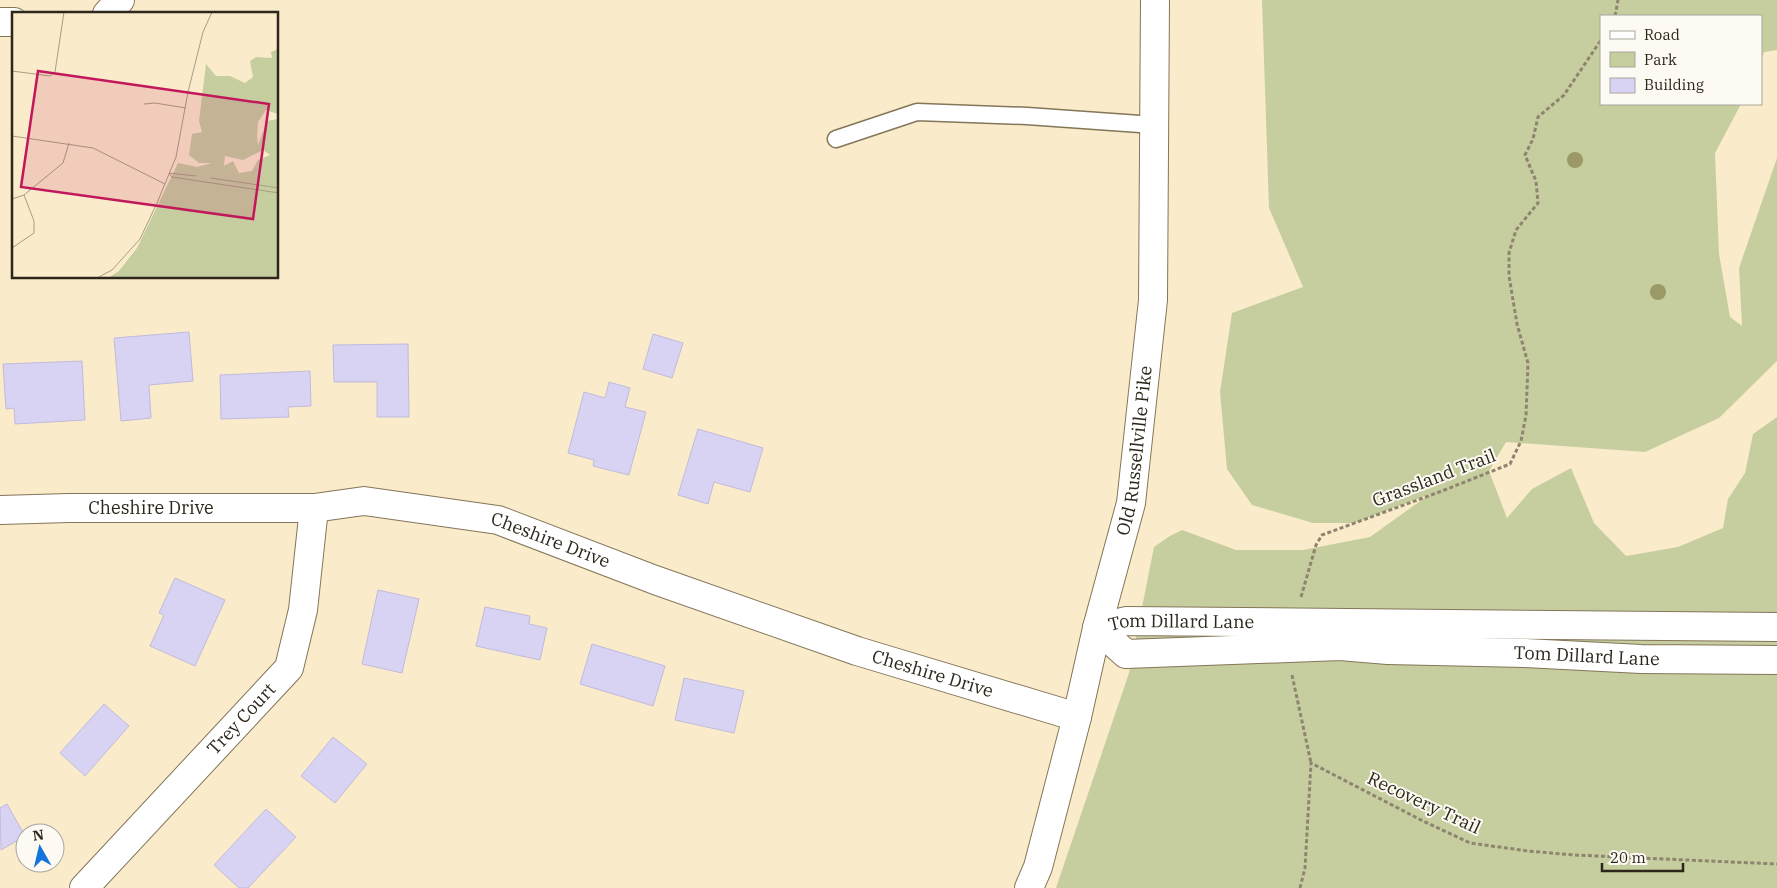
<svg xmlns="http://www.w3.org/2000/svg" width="1777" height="888" font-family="'IBM Plex Serif',serif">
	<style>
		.green { fill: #c6ce9f }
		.building { fill: #d8d2f3; stroke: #c1bbdb }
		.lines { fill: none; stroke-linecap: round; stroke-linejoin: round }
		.service-casing { stroke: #837659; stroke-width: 19 }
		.minor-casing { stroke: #837659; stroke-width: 30 }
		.tertiary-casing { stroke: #837659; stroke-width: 30 }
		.path { stroke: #8f856f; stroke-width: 3; stroke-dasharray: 4 2.5; stroke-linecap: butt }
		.service { stroke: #fff; stroke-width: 16 }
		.minor { stroke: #fff; stroke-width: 28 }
		.tertiary { stroke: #fff; stroke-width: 28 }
		.tree { fill: #9b9965 }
		.labels { text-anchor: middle; stroke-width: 4; stroke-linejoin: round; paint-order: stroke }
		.street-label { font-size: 18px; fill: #2d271b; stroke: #fdfaf3 }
		.inset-road { fill: none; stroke: #a89d85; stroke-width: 1 }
		.view { fill: #c2185b; fill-opacity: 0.15; stroke: #c2185b; stroke-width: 2.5 }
		.inset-edge { fill: none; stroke: #2d271b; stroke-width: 2.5 }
	</style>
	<rect width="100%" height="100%" fill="#faebcb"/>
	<path class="green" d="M1262 0H1777V50L1764 52 1761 59V16H1601V104H1741L1715 153 1719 254 1730 317 1742 326 1739 268 1777 158V361L1719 418 1645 452 1506 442 1489 471 1507 518 1532 489 1571 468 1594 523 1626 556 1678 547 1723 528 1728 499 1745 473 1753 434 1777 417V888H1056L1129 673 1154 547 1170 536 1182 530 1236 550H1303L1370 537 1430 494 1354 523H1313L1252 505 1227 469 1220 392 1232 313 1303 287 1269 208Z"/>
	<path class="building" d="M189 332 193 381 149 385 151 418 121 421 114 338Z
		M653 334 683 343 672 378 643 369Z
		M408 344 409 417H377V382H334L333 345Z
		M82 361 85 420 15 424 14 408 6 409 3 364Z
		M310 371 311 406 288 407 289 417 221 419 220 375Z
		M609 382 630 388 625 407 646 412 629 475 593 466 594 460 568 453 584 392 605 398Z
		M698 429 763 448 750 492 714 482 708 504 678 495Z
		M175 578 225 600 195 666 150 646 164 615 159 613Z
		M378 590 419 599 402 673 362 664Z
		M485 607 530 616 529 624 547 628 540 660 476 646Z
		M592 644 665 666 653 706 580 684Z
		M684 678 744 691 734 733 675 720Z
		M104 704 129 726 85 776 60 753Z
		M333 737 367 764 335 803 301 776Z
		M7 804 25 836 1 850 0 808Z
		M266 809 296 837 248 888H239L214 865Z"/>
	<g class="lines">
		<defs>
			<path id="service" d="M836 139 917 112 1027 116 1154 125"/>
			<g id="minor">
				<path d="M107 14 120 0"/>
				<path d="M0 22H14"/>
				<path id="s1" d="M0 510 69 508H314L364 501 498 520 655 580 857 651 1077 717"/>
				<path id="s2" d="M1097 628 1126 654 1340 646 1388 650 1525 653 1641 659 1777 660"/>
				<path id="s3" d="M1097 628 1126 621 1777 627"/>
				<path id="s4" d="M84 888 289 668 303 610 314 508"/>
			</g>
			<g id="tertiary">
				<path id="s5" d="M1029 888 1038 867 1077 717 1097 628 1131 503 1153 300 1155 0"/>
			</g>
		</defs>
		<use href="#service" class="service-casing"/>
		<use href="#minor" class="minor-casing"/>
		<use href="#tertiary" class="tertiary-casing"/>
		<path class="path" d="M1615 16 1618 0
			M1301 597 1316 545 1322 535 1442 491 1510 464 1521 441 1526 415 1528 363 1517 324 1509 276V253L1516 230 1538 203 1536 181 1525 155 1533 139 1538 117 1564 95 1601 40
			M1292 675 1311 763
			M1300 888 1305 868 1311 763 1423 821 1470 843 1528 851 1574 855 1777 864"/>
		<use href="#service" class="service"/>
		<use href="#minor" class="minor"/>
		<use href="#tertiary" class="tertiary"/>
	</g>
	<g class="tree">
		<circle cx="1575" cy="160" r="8"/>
		<circle cx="1658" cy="292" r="8"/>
	</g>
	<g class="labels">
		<g class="street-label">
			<text dy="6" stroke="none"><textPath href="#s5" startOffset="451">Old Russellville Pike</textPath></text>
			<text transform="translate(1434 478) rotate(-21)" y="6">Grassland Trail</text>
			<text dy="6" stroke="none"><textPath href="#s1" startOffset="151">Cheshire Drive</textPath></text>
			<text dy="6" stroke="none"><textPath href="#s1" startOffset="556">Cheshire Drive</textPath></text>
			<text dy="6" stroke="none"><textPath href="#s3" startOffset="85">Tom Dillard Lane</textPath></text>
			<text dy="6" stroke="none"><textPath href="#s2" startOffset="500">Tom Dillard Lane</textPath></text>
			<text dy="6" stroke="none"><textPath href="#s1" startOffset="961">Cheshire Drive</textPath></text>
			<text dy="6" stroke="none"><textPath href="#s4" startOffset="231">Trey Court</textPath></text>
			<text transform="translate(1424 803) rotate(25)" y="6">Recovery Trail</text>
		</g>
	</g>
	<g transform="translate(12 12)">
		<rect width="266" height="266" fill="#faebcb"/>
		<path d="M266 37V102L254 98 246 110 245 124 246 133 255 109 266 107V266H96L107 259 125 236 166 151 185 155 200 151H187L177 143 180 122 190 120 187 109 194 52 204 64H218L233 71 241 65 238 49 244 45 260 46 259 40ZM251 138 258 143 246 148 240 159 227 161 221 149 212 154 213 144 231 148Z" fill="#c6ce9f" fill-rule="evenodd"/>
		<path class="inset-road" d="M0 59 38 64 43 60 52 0M132 92 143 91 174 96M0 124 81 136 153 172M157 161 160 165 267 181M157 161 184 164M199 166 267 176M0 187 12 183 51 151 57 131M0 236 22 221V209L12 183M85 266 100 258 128 227 145 191 164 145 176 80 191 20 200 0"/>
		<path class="view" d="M26 59 257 92 241 207 9 175Z"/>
		<rect width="266" height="266" class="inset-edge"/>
	</g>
	<rect x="1600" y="15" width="162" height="90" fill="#fdfaf3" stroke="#aaa69d"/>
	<rect x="1610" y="31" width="25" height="8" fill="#ffffff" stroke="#aaa69d"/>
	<text x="1644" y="40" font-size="15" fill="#2d271b">Road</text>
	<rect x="1610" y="52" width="25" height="15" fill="#c6ce9f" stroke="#aaa69d"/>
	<text x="1644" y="65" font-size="15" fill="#2d271b">Park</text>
	<rect x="1610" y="78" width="25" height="15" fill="#d8d2f3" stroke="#aaa69d"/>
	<text x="1644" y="90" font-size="15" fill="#2d271b">Building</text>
	<g transform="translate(40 848) rotate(352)"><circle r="24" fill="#fdfaf3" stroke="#aaa69d"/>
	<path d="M0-4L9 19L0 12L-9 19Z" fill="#1274dc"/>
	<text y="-8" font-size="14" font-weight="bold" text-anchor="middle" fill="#2d271b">N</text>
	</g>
	<path d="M1602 863v8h81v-8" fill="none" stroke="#2d271b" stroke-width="2.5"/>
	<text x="1610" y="863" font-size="15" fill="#2d271b" stroke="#fdfaf3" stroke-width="4" paint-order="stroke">20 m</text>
</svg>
